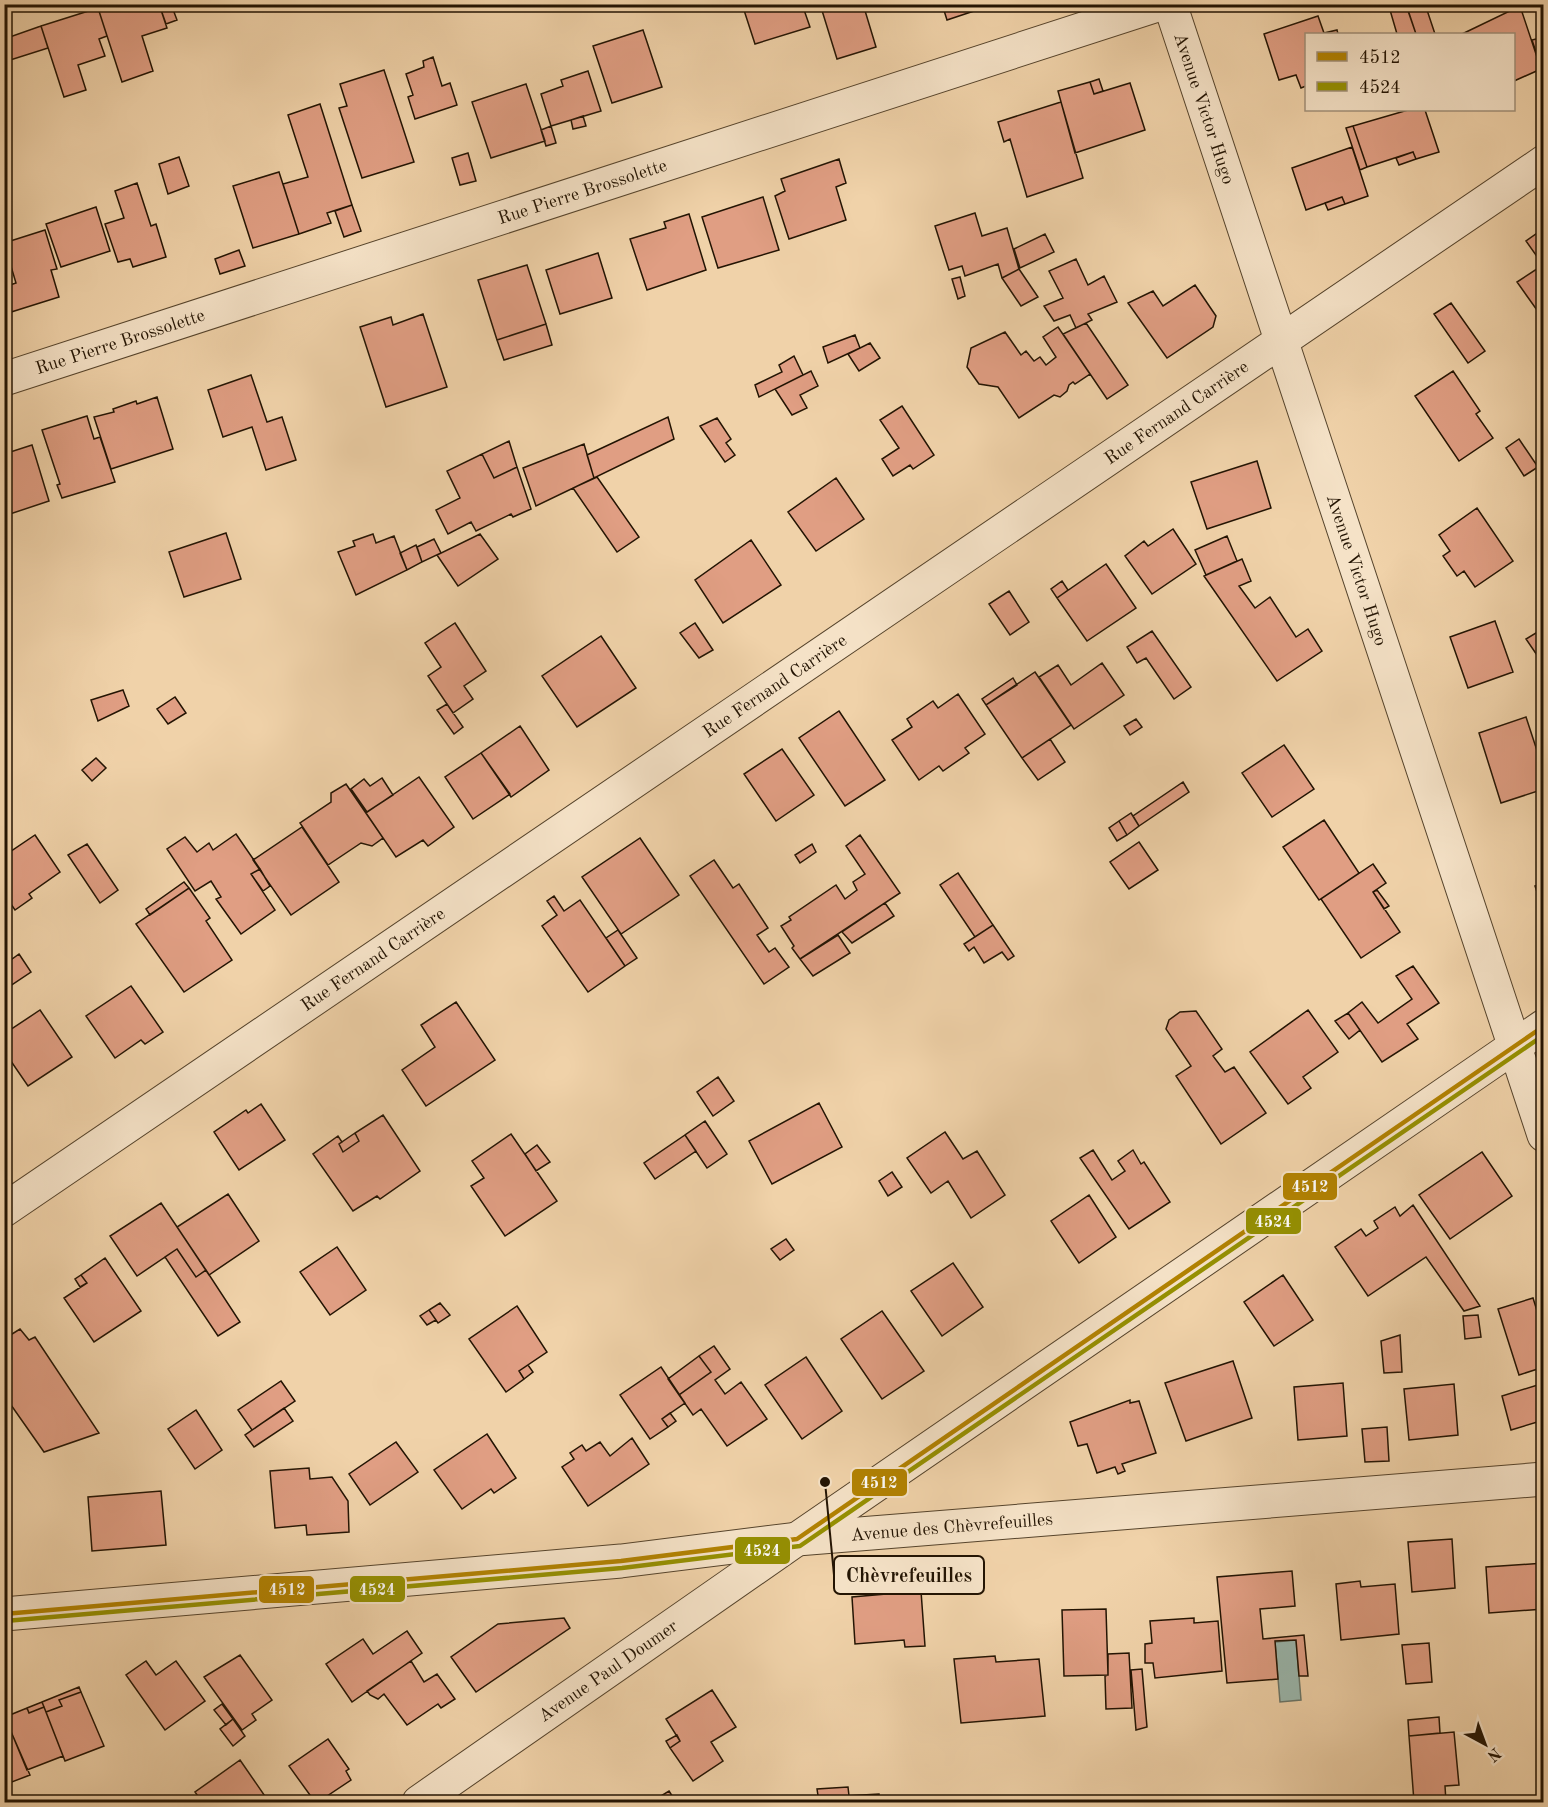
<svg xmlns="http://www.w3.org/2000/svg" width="1548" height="1807" font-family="'Old Standard TT',serif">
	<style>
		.water { fill: #9ab7ad; stroke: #6a7669; stroke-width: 1.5 }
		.building { fill: #e09e83; stroke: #231403; stroke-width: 1.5 }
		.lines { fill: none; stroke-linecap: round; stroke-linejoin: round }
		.street-casing { stroke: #56442c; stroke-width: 35 }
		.street { stroke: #f5e2c7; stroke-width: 33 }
		.bus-1-casing { stroke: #f5e2c7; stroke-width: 9 }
		.bus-2-casing { stroke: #f5e2c7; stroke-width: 9 }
		.bus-1 { stroke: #b28201; stroke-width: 4.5 }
		.bus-2 { stroke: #959001; stroke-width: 4.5 }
		.labels { text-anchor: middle; stroke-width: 4.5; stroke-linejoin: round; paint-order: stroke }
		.street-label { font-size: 18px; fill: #231403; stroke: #f5e2c7 }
		.leader { fill: none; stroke: #231403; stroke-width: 2 }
		.callout-dot { fill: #231403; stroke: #f5e2c7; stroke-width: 2 }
		.callout { fill: #f5e2c7; stroke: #231403; stroke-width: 2 }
		.callout-label { font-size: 20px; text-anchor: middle; font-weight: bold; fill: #231403 }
		.line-badge { stroke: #f5e2c7; stroke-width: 2 }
		.badge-label { font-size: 16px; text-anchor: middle; font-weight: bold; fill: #fff }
	</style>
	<rect width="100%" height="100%" fill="#f0d2a9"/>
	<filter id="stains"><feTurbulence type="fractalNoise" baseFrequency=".00333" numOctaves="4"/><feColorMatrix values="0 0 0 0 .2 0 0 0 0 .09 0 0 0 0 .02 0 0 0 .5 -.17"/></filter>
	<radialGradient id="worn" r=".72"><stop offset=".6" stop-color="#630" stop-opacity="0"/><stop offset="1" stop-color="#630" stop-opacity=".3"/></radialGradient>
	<path class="water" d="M1296 1640 1301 1700 1280 1702 1275 1642Z"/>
	<path class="building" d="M109 4H159L167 28 142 36 153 71 122 82 98 8Z
		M159 4H171L177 20 166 24Z
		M742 4H802L810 27 755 44Z
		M820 4H863L876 47 837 59Z
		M942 4H971L974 11 947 20Z
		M1406 4H1425L1435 34H1416Z
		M1406 5 1416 34H1397L1390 10Z
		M1520 6 1541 69 1514 81V34H1462Z
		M98 8 107 36 99 39 105 56 78 65 86 90 64 97 41 26Z
		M1318 16 1324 33 1337 30 1338 34H1306V86L1301 88 1296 75 1279 80 1264 34Z
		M41 26 48 48 4 62V39Z
		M643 30 662 87 612 103 593 46Z
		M1544 37V76L1532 40Z
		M433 57 442 86 450 83 457 105 415 119 408 97 413 95 406 74 424 67 423 61Z
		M384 70 414 162 362 178 339 108 347 106 340 84Z
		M588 71 601 111 551 126 541 94 563 86 561 80Z
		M1099 79 1103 91 1094 94 1090 82Z
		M1090 82 1094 94 1130 83 1145 130 1075 153 1058 91Z
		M526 84 545 141 491 158 472 102Z
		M1061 102 1083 178 1027 197 1010 139 1004 142 998 122Z
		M320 104 352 205 327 213 331 223 299 234 283 184 308 177 288 115Z
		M1408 110H1425L1439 152 1416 159 1413 152 1367 167 1353 126Z
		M583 116 586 126 573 129 571 120Z
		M551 126 556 143 546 146 541 130Z
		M1353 126 1367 167 1360 170 1346 128Z
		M1352 147 1368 196 1345 204 1342 197 1306 210 1292 168Z
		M1413 152 1416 159 1399 165 1396 158Z
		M468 153 476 181 460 185 452 158Z
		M179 157 189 186 168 194 159 164Z
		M839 159 846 183 836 187 846 220 789 239 775 196 785 191 781 179Z
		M279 172 299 234 253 248 233 186Z
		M137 183 151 226 156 224 166 257 133 267 130 259 118 262 105 224 124 218 115 191Z
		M763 197 779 250 718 268 702 217Z
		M1342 197 1345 204 1328 210 1325 203Z
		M352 205 361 231 344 237 335 211Z
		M96 207 110 251 61 267 46 224Z
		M975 213 982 236 1007 228 1019 269 1002 278 998 264 965 276 962 266 949 270 935 226Z
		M689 214 706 270 647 290 630 239 666 228 664 222Z
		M1543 229 1544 230V320L1517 282 1543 265 1526 241Z
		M45 230 57 269 51 270 59 297 8 313 4 301V287L16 283 4 243Z
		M1045 234 1054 252 1020 268 1014 249Z
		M239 250 245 266 220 274 215 259Z
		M598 253 612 298 560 314 546 270Z
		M1076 259 1088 285 1104 276 1117 302 1088 314 1092 320 1076 328 1070 315 1054 321 1044 306 1063 298 1049 271Z
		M527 265 546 324 497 340 478 280Z
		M1019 269 1038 297 1021 306 1002 278Z
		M960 277 965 296 958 299 952 279Z
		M1195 285 1216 316 1213 327 1167 358 1128 303 1153 291 1163 306Z
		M1451 303 1485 351 1468 363 1434 314Z
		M423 314 447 387 386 407 360 327 391 317 393 325Z
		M1086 323 1128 385 1107 399 1063 334Z
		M546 324 552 345 504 360 497 340Z
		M1058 327 1090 374 1075 384 1073 382 1069 385 1067 391 1060 397 1054 395 1019 418 998 387 979 384 967 367 971 348 1005 332 1021 355 1026 351 1034 361 1040 357 1046 365 1056 357 1043 337Z
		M855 335 860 348 828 363 823 347Z
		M870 343 880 358 859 371 848 354Z
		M794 356 803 375 759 397 755 385 782 372 779 365Z
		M811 371 818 386 800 395 807 408 792 415 775 389Z
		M1453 371 1480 411 1476 414 1493 438 1459 461 1415 396Z
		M251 375 267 422 282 417 296 460 266 470 252 427 223 437 208 390Z
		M157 397 173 449 111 469 94 417 114 412 113 409 136 401 137 404Z
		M902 406 934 455 913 469 910 465 893 476 882 459 899 448 880 420Z
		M87 416 94 439 100 437 115 482 62 498 57 485 60 484 42 430Z
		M668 417 674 439 594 478 587 455Z
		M717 418 731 439 726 443 735 455 725 462 700 426Z
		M1519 439 1538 467 1524 476 1506 448Z
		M509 441 517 467 494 478 482 454Z
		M584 444 594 478 536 506 523 468Z
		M32 445 49 501 4 516V454Z
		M482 454 494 478 517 467 531 509 513 517 511 514 476 531 471 522 448 534 436 510 460 498 447 471Z
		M1257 461 1271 508 1207 529 1191 482Z
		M597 477 639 537 617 552 573 488Z
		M836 478 864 519 816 551 788 512Z
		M1477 508 1513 561 1475 587 1464 571 1457 576 1443 556 1450 551 1439 535Z
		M1173 529 1196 564 1152 594 1125 556 1144 541 1148 546Z
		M226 533 241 579 184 597 169 552Z
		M373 534 376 543 394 536 407 570 356 595 338 552 355 546 353 541Z
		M480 534 498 559 458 586 437 555Z
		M1227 536 1237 561 1206 575 1195 550Z
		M434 539 441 553 422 562 417 547Z
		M751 540 781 585 723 623 695 580Z
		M416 545 422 562 407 570 400 553Z
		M1242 559 1251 581 1239 586 1255 608 1270 597 1296 637 1308 629 1322 651 1277 681 1204 576Z
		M1106 564 1136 608 1087 641 1057 598Z
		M1062 581 1068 590 1057 598 1051 589Z
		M1009 591 1029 622 1010 635 989 604Z
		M1495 621 1513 672 1468 688 1450 637Z
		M455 623 486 671 464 686 473 699 453 713 428 676 441 667 425 643Z
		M695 623 713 650 699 658 680 633Z
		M1544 628V659L1541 661 1526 639Z
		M1152 631 1191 687 1174 699 1146 658 1137 663 1127 647Z
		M601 636 636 688 577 727 542 676Z
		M1102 663 1124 695 1074 729 1039 677 1058 665 1071 685Z
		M1035 672 1071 725 1022 758 986 705Z
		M1013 678 1017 685 986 705 982 699Z
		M123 690 129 706 98 721 91 700Z
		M958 694 985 734 965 748 969 753 943 771 939 766 919 780 892 740 912 727 907 719 933 701 938 708Z
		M175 697 186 713 168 724 157 709Z
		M447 704 463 727 454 734 437 710Z
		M839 711 885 780 845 806 799 738Z
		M1526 717 1544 772V789L1501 803 1479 733Z
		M1136 719 1142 727 1130 735 1124 726Z
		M520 726 549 770 511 797 481 753Z
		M1050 739 1065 762 1038 780 1022 758Z
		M1284 745 1314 789 1272 817 1242 773Z
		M782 749 814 795 776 821 744 774Z
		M481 753 510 794 473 819 445 777Z
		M96 758 106 768 92 781 82 770Z
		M419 777 454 827 428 846 423 840 396 857 366 813Z
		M382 778 393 795 367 812 351 789 364 779 370 786Z
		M1183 782 1189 792 1139 826 1133 816Z
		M346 784 383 838 372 846 361 843 328 865 300 823 331 802V793Z
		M1131 813 1139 826 1127 835 1119 821Z
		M1324 820 1359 873 1319 900 1283 847Z
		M1119 821 1127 835 1117 841 1109 828Z
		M302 827 339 882 291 915 253 860Z
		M236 834 260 869 251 874 275 910 241 934 216 899 221 897 211 881 195 891 167 849 185 837 197 852 209 843 213 850Z
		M35 835 60 872 29 894 32 898 15 910 4 894V856Z
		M860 835 900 893 800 959 792 948 794 946 781 926 791 920 789 917 836 885 845 899 857 890 853 882 865 874 846 846Z
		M640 838 679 895 621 934 582 877Z
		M1139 842 1158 870 1129 889 1110 862Z
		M87 844 118 890 100 903 68 855Z
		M812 844 816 852 800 863 795 855Z
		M714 860 733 888 739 884 768 928 757 935 769 952 775 948 789 967 764 984 690 876Z
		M1373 864 1386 883 1373 892 1400 932 1361 958 1321 899Z
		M260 869 270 886 263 891 251 874Z
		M958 873 993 925 975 937 940 885Z
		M184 882 189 888 150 915 146 909Z
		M1544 883V912L1535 886Z
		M189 888 210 918 206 921 232 960 184 992 136 924Z
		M1377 890 1389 906 1384 909 1373 892Z
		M554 896 564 911 580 900 625 966 588 992 542 926 557 915 547 901Z
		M885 903 894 916 852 943 842 932Z
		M993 925 1014 956 1008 960 1002 952 984 963 974 947 969 951 964 944Z
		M618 930 637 958 625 966 606 938Z
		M838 935 850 953 813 976 800 959Z
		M19 954 31 972 4 990V965Z
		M1413 966 1439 1003 1407 1024 1418 1039 1382 1062 1348 1013 1362 1002 1378 1023 1412 999 1396 976Z
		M131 986 163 1032 145 1044 141 1040 115 1058 86 1016Z
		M456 1002 495 1060 426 1106 402 1070 435 1047 421 1025Z
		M40 1010 72 1057 28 1086 4 1051V1034Z
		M1308 1010 1338 1052 1303 1077 1311 1088 1288 1104 1250 1052Z
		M1196 1011 1222 1049 1213 1056 1225 1072 1234 1067 1266 1113 1221 1144 1176 1076 1191 1066 1166 1029 1169 1020 1180 1012Z
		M1348 1013 1360 1030 1349 1039 1335 1021Z
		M718 1077 734 1101 713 1116 697 1092Z
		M819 1103 842 1147 772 1184 749 1141Z
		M261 1104 285 1140 239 1170 214 1132 246 1110 248 1113Z
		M383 1115 420 1171 380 1199 377 1196 353 1211 313 1154 338 1136 342 1142 339 1144 343 1152 359 1141 355 1133Z
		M705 1121 727 1154 707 1168 685 1135Z
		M945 1132 963 1159 977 1151 1005 1195 971 1218 948 1181 931 1193 907 1158Z
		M355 1133 359 1141 343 1152 339 1144Z
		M511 1134 557 1201 505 1236 471 1186 484 1178 472 1161Z
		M685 1135 696 1151 655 1179 644 1163Z
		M537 1145 550 1162 536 1171 525 1154Z
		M1093 1150 1112 1180 1125 1171 1118 1161 1133 1150 1141 1164 1144 1162 1170 1202 1129 1229 1080 1158Z
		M1482 1152 1512 1196 1450 1239 1419 1195Z
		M892 1172 902 1187 888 1196 879 1181Z
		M228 1194 259 1241 209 1275 177 1227Z
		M1089 1195 1116 1237 1079 1263 1051 1221Z
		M161 1203 206 1270 196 1277 177 1249 137 1276 110 1236Z
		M1413 1205 1480 1306 1464 1311 1426 1257 1368 1296 1335 1247 1361 1229 1366 1236 1378 1228 1374 1221 1395 1207 1400 1216Z
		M786 1239 794 1250 780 1260 771 1249Z
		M337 1247 366 1290 330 1315 300 1272Z
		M177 1249 196 1277 206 1270 240 1322 218 1336 165 1257Z
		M105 1258 141 1311 94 1342 64 1298 87 1283 81 1275Z
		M953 1263 983 1307 942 1336 911 1291Z
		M81 1275 87 1283 80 1287 75 1279Z
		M1283 1275 1313 1320 1274 1346 1244 1302Z
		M1533 1298 1544 1333V1367L1519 1375 1498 1309Z
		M440 1303 450 1315 438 1323 429 1310Z
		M517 1306 547 1352 519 1371 524 1379 506 1392 469 1339Z
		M429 1310 436 1320 427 1325 420 1316Z
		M882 1311 924 1371 882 1399 841 1339Z
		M1478 1315 1481 1337 1465 1339 1463 1316Z
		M20 1329 29 1340 35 1337 99 1433 44 1452 4 1395V1339Z
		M1400 1335 1402 1372 1384 1373 1381 1341Z
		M714 1346 730 1369 715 1380 725 1394 741 1382 767 1419 727 1446 701 1409 693 1415 679 1395 711 1372 699 1356Z
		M699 1356 711 1372 679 1395 668 1379Z
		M806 1357 842 1411 802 1439 765 1385Z
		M1233 1361 1252 1418 1186 1441 1165 1383Z
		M528 1365 533 1372 524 1379 519 1371Z
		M661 1367 685 1403 662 1419 668 1427 650 1439 620 1395Z
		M281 1381 295 1401 252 1430 238 1410Z
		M1343 1383 1347 1436 1298 1440 1294 1387Z
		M1544 1383V1420L1511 1430 1502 1396Z
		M1454 1384 1458 1435 1409 1440 1404 1389Z
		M1130 1400V1403L1139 1401 1156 1453 1122 1464 1125 1471 1118 1474 1115 1467 1097 1473 1087 1444 1078 1446 1070 1422Z
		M284 1408 293 1421 254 1447 245 1435Z
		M196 1410 222 1450 195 1469 168 1429Z
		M670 1413 676 1421 668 1427 662 1419Z
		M1387 1427 1389 1461 1365 1462 1362 1429Z
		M487 1434 516 1478 494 1493 491 1489 462 1509 434 1470Z
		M632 1438 649 1464 588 1506 562 1467 574 1459 570 1453 582 1445 586 1451 600 1442 610 1456Z
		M396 1442 418 1472 370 1505 349 1474Z
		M309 1468 310 1479 332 1477 348 1501 349 1532 307 1535 306 1525 275 1528 270 1471Z
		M161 1491 166 1545 92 1551 88 1497Z
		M1452 1539 1455 1588 1412 1592 1408 1542Z
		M1544 1563V1609L1489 1613 1486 1567Z
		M1292 1571 1295 1606 1260 1609 1263 1639 1304 1635 1308 1676H1299L1296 1640 1275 1641 1278 1679 1227 1683 1217 1577Z
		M1360 1581 1361 1587 1395 1584 1399 1634 1341 1640 1336 1584Z
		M921 1591 925 1646 905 1647 904 1640 855 1644 852 1597Z
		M1106 1609 1108 1675 1064 1676 1062 1610Z
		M564 1618 570 1628 476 1692 451 1657 498 1624Z
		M1194 1618V1623L1218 1621 1222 1671 1155 1678 1153 1663H1145V1644L1152 1643 1150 1621Z
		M407 1631 422 1653 352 1702 326 1664 363 1639 373 1654Z
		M1429 1643 1432 1682 1406 1684 1402 1645Z
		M1129 1653 1132 1708 1106 1709 1105 1676 1108 1675V1654Z
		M240 1655 272 1700 252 1714 256 1720 242 1730 204 1677Z
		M995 1656 996 1662 1039 1659 1045 1716 961 1723 954 1659Z
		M146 1661 156 1675 176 1661 205 1701 165 1730 126 1675Z
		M411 1661 424 1682 437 1674 455 1699 441 1708 438 1704 407 1725 384 1694 378 1699 370 1695 367 1691Z
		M1142 1669 1147 1727 1136 1730 1131 1670Z
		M79 1687 81 1692 59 1700 62 1706 46 1712 42 1702Z
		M712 1690 736 1727 711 1742 723 1761 693 1781 670 1748 680 1741 666 1719Z
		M81 1692 104 1746 65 1761 46 1712 62 1706 59 1700Z
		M42 1702 44 1707 29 1713 27 1708Z
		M222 1704 233 1719 226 1725 214 1710Z
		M44 1707 63 1756 27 1770 5 1717 27 1708 29 1713Z
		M1439 1717 1440 1733 1409 1736 1408 1720Z
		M233 1719 245 1736 233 1746 220 1729Z
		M9 1727 30 1775 4 1785V1729Z
		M1454 1732 1459 1785 1445 1786 1446 1802H1414L1409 1736Z
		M677 1735 680 1741 670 1748 666 1741Z
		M328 1739 349 1769 346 1771 351 1780 318 1802H315L289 1766Z
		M240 1760 269 1802H202L195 1792Z
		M848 1787 849 1796 828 1797V1802H819L817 1789Z
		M669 1791 676 1802H651Z
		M879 1794 880 1802H828V1797Z"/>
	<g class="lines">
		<defs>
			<g id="street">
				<path id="s1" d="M1170 4 1544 1135"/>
				<path id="s2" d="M4 379 1160 4"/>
				<path id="s3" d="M4 1210 1544 162"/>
				<path id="s4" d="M4 1614 621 1561 797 1539 1544 1479"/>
				<path id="s5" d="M419 1802 797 1539 1544 1026"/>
			</g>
		</defs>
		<use href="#street" class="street-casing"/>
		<use href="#street" class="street"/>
		<defs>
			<path id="bus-1" d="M4 1614 621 1561 797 1539 1544 1026"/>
			<path id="bus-2" d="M5 1621 622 1568 800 1546 1544 1035"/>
		</defs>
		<use href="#bus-1" class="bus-1-casing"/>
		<use href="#bus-2" class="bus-2-casing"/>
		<use href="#bus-1" class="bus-1"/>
		<use href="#bus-2" class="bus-2"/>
	</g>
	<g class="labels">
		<g class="street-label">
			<text dy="6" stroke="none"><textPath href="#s1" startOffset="110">Avenue Victor Hugo</textPath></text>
			<text dy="6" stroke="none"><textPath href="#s2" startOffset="608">Rue Pierre Brossolette</textPath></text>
			<text dy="6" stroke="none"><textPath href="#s2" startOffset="122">Rue Pierre Brossolette</textPath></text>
			<text dy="6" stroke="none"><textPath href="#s3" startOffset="1418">Rue Fernand Carrière</textPath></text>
			<text dy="6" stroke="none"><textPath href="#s1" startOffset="596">Avenue Victor Hugo</textPath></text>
			<text dy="6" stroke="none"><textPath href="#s3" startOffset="932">Rue Fernand Carrière</textPath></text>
			<text dy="6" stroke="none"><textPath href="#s3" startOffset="446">Rue Fernand Carrière</textPath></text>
			<text dy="6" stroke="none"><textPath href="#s4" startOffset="952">Avenue des Chèvrefeuilles</textPath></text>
			<text dy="6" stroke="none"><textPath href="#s5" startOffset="230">Avenue Paul Doumer</textPath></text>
		</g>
	</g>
	<path class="leader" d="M825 1482L834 1575"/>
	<circle class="callout-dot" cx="825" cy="1482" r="6"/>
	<rect class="callout" x="834" y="1556" width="150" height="38" rx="6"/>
	<g class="callout-label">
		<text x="909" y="1582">Chèvrefeuilles</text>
	</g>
	<g class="line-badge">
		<rect x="1282" y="1172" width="56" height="29" rx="6" fill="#b28201"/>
		<rect x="1245" y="1207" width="57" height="28" rx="6" fill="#959001"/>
		<rect x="851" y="1468" width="57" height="29" rx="6" fill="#b28201"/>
		<rect x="734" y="1536" width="57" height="29" rx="6" fill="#959001"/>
		<rect x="349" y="1575" width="57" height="28" rx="6" fill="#959001"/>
		<rect x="258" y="1575" width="57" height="29" rx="6" fill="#b28201"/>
	</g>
	<g class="badge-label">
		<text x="1310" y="1192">4512</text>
		<text x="1273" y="1227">4524</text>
		<text x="879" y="1488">4512</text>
		<text x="762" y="1556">4524</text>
		<text x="377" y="1595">4524</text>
		<text x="287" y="1595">4512</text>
	</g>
	<rect width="1548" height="1807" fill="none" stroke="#f0d2a9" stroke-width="24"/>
	<rect x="6" y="6" width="1536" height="1795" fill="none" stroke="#231403" stroke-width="3"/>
	<rect x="12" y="12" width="1524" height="1783" fill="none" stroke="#231403" stroke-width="1.5"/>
	<rect x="1305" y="33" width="210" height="78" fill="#f5e2c7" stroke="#a19079" stroke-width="1.5"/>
	<rect x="1317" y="52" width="30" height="9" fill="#b28201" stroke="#a19079" stroke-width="1.5"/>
	<text x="1359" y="63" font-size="18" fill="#231403">4512</text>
	<rect x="1317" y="82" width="30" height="9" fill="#959001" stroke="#a19079" stroke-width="1.5"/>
	<text x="1359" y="93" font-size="18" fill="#231403">4524</text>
	<g transform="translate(1485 1744) rotate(139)" stroke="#f5e2c7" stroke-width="4.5" paint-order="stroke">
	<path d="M0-4.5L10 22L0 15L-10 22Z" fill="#231403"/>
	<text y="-9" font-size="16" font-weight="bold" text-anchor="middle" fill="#231403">N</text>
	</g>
	<rect width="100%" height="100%" filter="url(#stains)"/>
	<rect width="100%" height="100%" fill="url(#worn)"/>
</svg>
